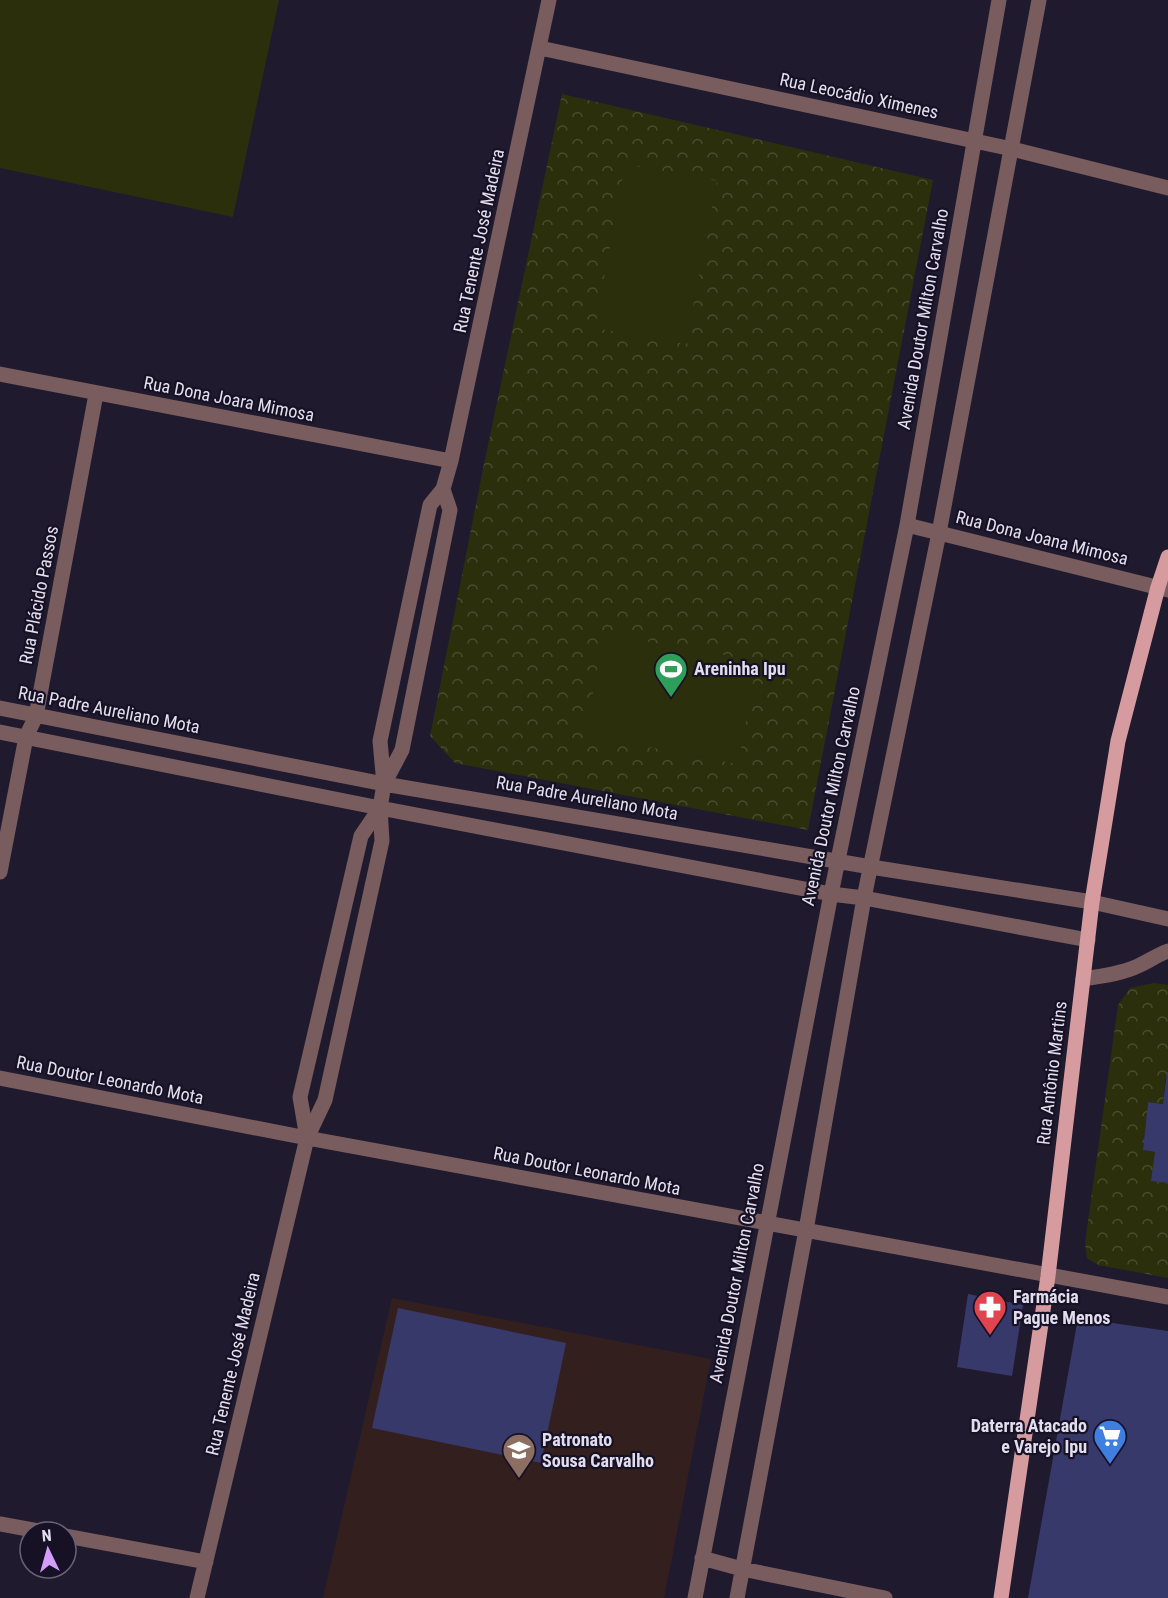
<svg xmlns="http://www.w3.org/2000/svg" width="1168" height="1598" font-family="'Roboto Condensed',sans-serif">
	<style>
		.education { fill: #33201e }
		.park { fill: url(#park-crowns) }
		.garden { fill: #2b2f0c }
		.building { fill: #38396b }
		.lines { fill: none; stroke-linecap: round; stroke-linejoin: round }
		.minor { stroke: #795c5e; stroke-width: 15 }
		.major { stroke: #d69b9f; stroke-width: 15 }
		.labels { text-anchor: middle; stroke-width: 4.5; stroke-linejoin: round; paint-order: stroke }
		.street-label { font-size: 18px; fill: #e2deed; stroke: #171125 }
		.poi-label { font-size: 18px; font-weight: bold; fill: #e2deed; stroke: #171125; text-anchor: start }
	</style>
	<defs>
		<pattern id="park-crowns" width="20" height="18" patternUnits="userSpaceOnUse" patternTransform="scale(1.5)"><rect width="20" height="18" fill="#2b2f0c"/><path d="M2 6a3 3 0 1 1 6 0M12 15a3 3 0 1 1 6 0" fill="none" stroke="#494d30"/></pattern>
	</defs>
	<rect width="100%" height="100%" fill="#201a2f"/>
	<path class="education" d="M392 1298 711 1359 664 1598H323Z"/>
	<path class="park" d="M562 94 933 180 808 830 455 763 430 736 484 464Z
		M1154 983 1168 985V1076H1166L1163 1104 1148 1102 1143 1150 1155 1152 1152 1181 1168 1183V1278L1098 1265 1087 1258 1085 1243 1118 1005 1130 988Z"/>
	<path class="garden" d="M0 0H279L233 217 0 168Z
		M625 164 717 181 686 344 595 328Z
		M604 634 757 661 738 764 585 735Z"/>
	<path class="building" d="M1167 1072H1168V1183L1151 1181 1155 1152 1143 1150 1148 1102 1163 1104Z
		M968 1294 1023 1305 1012 1376 957 1367Z
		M398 1308 566 1343 541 1463 372 1428Z
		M1078 1318 1168 1331V1598H1028Z"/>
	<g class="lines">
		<path class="minor" d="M540 48 1012 149 1168 188
			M0 374 451 461
			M907 525 1168 590
			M0 708 384 784 871 867 1092 902 1168 919
			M0 732 380 808 831 894 864 898 1088 940
			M384 784 402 750 450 510 443 489
			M0 872 26 737 36 716 96 394
			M1083 979C1101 976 1121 974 1138 966 1149 961 1157 955 1168 951
			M0 1078 307 1138 1168 1297
			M307 1138 300 1097 361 836 380 808 384 784 380 741 430 505 443 489 451 461 549 0
			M0 1524 44 1532
			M66 1536 206 1562
			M702 1558 742 1569 885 1598
			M197 1598 307 1138 325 1100 382 841 380 808
			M695 1598 831 894 907 525 999 0
			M737 1598 806 1230 864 898 939 533 1039 0"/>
		<path class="major" d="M1001 1598 1048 1276 1092 902 1118 741 1158 587 1168 557"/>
	</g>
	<defs>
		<symbol id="stadium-pin" viewBox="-11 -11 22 30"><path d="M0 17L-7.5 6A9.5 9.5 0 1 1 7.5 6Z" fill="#2e9e5b" stroke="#171125"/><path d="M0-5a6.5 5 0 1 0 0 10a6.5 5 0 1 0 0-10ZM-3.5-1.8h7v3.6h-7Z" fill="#fff"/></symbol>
		<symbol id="pharmacy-pin" viewBox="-11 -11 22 30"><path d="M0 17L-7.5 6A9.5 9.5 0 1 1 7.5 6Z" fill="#e0444e" stroke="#171125"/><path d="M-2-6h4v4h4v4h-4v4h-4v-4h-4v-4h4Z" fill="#fff"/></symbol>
		<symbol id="supermarket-pin" viewBox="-11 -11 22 30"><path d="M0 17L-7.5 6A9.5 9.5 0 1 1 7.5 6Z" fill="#3f7fe0" stroke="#171125"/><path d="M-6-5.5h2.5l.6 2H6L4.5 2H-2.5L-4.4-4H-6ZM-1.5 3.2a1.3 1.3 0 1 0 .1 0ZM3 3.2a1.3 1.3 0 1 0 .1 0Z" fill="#fff"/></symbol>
		<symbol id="school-pin" viewBox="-11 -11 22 30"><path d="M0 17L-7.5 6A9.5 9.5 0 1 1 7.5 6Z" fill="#8d6e63" stroke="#171125"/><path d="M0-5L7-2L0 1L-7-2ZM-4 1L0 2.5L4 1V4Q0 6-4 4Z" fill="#fff"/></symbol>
	</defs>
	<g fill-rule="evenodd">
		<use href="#stadium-pin" x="652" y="650" width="38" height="52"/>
		<use href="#pharmacy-pin" x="971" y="1288" width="38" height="52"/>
		<use href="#supermarket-pin" x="1091" y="1417" width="38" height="52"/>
		<use href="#school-pin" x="500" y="1431" width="38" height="52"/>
	</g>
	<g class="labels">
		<g class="street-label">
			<text transform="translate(859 96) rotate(12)" y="6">Rua Leocádio Ximenes</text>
			<text transform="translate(479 241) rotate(-78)" y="6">Rua Tenente José Madeira</text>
			<text transform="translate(923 319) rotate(-80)" y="6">Avenida Doutor Milton Carvalho</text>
			<text transform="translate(229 399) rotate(11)" y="6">Rua Dona Joara Mimosa</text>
			<text transform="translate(1042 538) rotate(14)" y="6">Rua Dona Joana Mimosa</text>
			<text transform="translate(39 595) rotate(-79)" y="6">Rua Plácido Passos</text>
			<text transform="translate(109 710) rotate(11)" y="6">Rua Padre Aureliano Mota</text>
			<text transform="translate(831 796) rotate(-78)" y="6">Avenida Doutor Milton Carvalho</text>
			<text transform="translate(587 798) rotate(10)" y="6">Rua Padre Aureliano Mota</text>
			<text transform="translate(1052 1073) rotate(-83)" y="6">Rua Antônio Martins</text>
			<text transform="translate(110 1080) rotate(11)" y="6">Rua Doutor Leonardo Mota</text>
			<text transform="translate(587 1171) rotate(11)" y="6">Rua Doutor Leonardo Mota</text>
			<text transform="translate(737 1273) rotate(-79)" y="6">Avenida Doutor Milton Carvalho</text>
			<text transform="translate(233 1364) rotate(-77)" y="6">Rua Tenente José Madeira</text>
		</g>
		<g class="poi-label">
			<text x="694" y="675">Areninha Ipu</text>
			<text x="1013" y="1303">Farmácia<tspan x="1013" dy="21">Pague Menos</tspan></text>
			<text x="1087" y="1432" text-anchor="end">Daterra Atacado<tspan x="1087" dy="21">e Varejo Ipu</tspan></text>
			<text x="542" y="1446">Patronato<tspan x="542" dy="21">Sousa Carvalho</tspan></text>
		</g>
	</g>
	<g transform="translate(48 1550) rotate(355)"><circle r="28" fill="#171125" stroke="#686375" stroke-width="1.5"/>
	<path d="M0-4.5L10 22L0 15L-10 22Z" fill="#d39cfd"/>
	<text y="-9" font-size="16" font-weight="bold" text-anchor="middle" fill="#e2deed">N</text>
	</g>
</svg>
